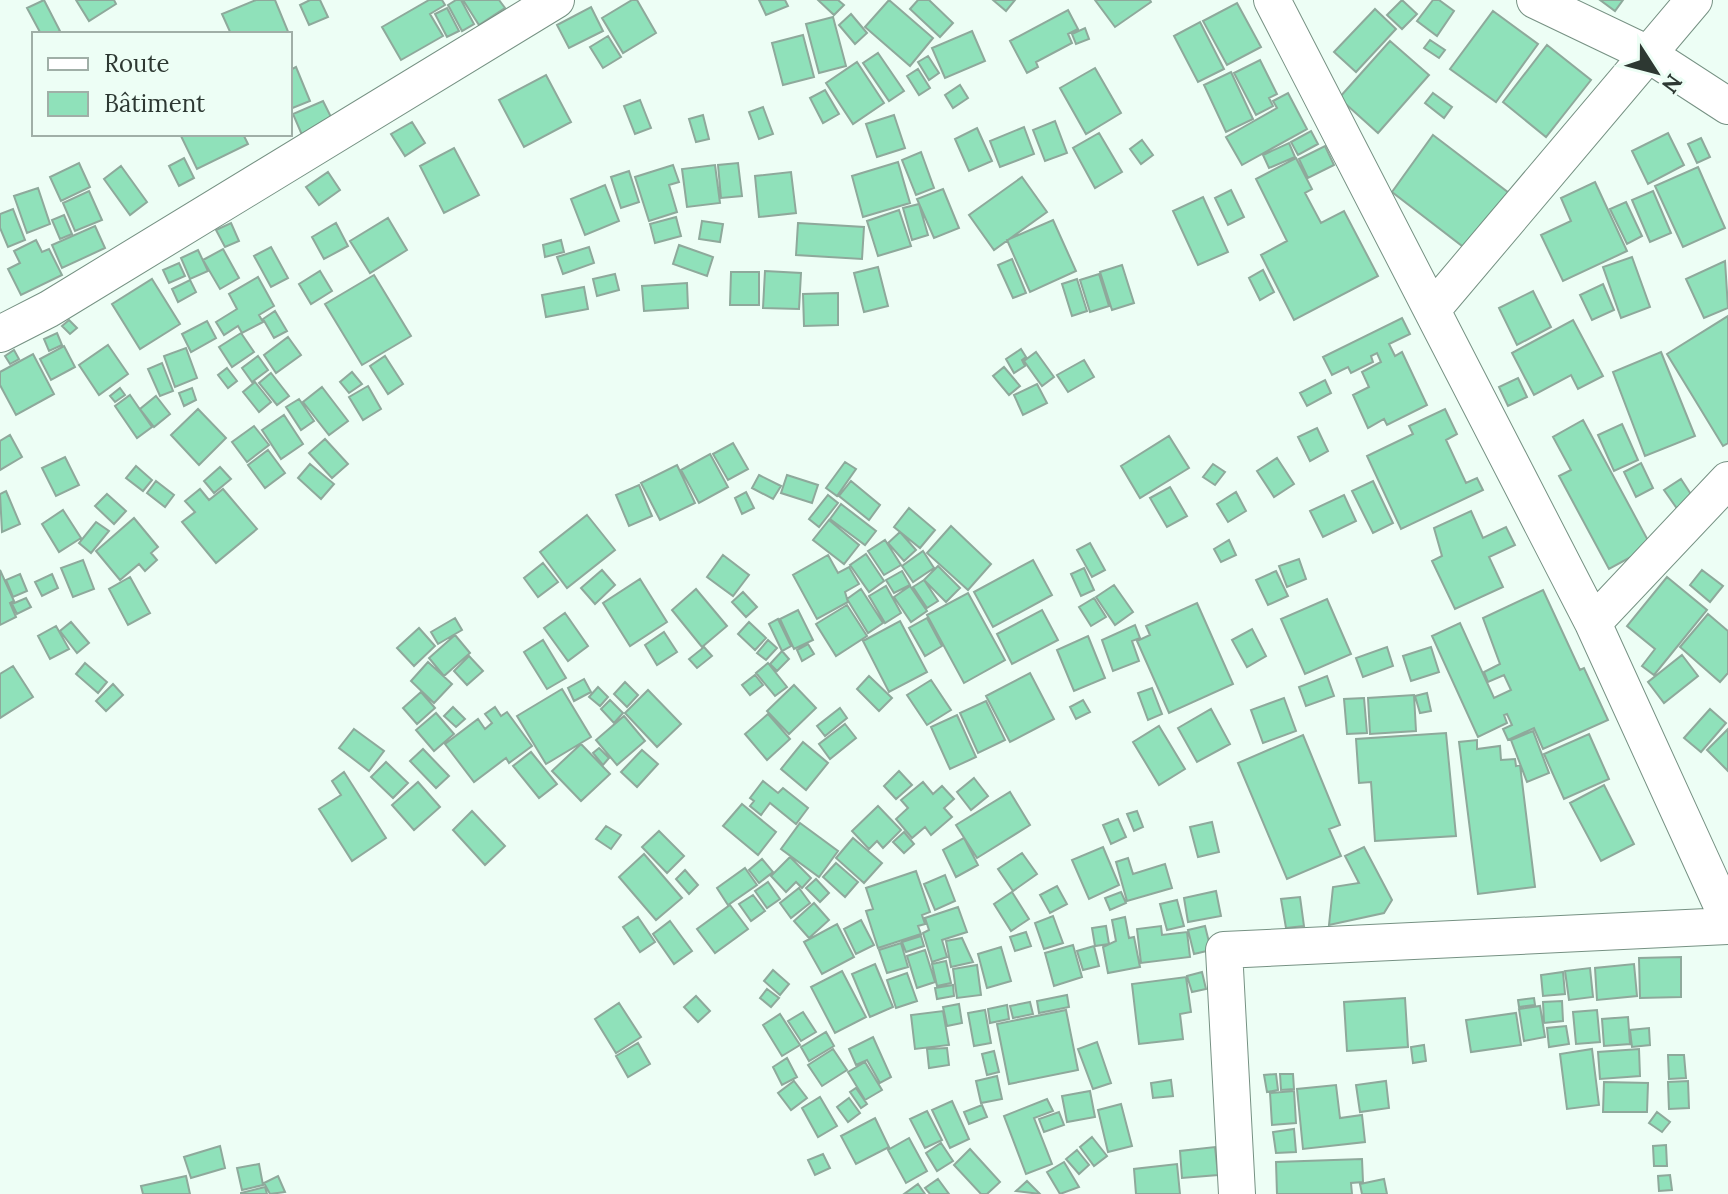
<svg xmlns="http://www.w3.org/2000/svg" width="1728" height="1194" font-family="Lora,serif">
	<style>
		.building { fill: #8fe1ba; stroke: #8ea99b; stroke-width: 2 }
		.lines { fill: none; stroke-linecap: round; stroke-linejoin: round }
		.minor-casing { stroke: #769183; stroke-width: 38 }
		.minor { stroke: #fff; stroke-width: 36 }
	</style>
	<rect width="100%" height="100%" fill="#edfef5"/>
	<path class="building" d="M44 0 60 31 54 34H41L27 8Z
		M76 0H114L116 4 89 21Z
		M256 0H275L289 34H231L222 14Z
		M310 0H320L328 17 309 25 300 5Z
		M429 0H442L445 5 430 14 443 36 401 60 382 27Z
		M456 0H461L474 24 462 31 448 5Z
		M463 0H499L505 8 479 25Z
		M632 0H637L656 33 623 53 602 18Z
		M759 0H785L788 6 766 15Z
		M818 0H838L844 5 834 15Z
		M889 0 933 38 910 66 865 27Z
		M918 0H929L953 23 940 37 910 9Z
		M993 0H1015L1006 11Z
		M1095 0H1150L1151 2 1115 27Z
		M1402 0 1417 14 1402 29 1387 15Z
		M1433 0H1439L1454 11 1437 36 1417 21Z
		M1600 0H1623L1615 11Z
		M1237 3 1261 47 1227 65 1203 21Z
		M591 7 603 31 569 48 557 25Z
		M447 8 459 31 447 37 435 14Z
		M1375 9 1396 29 1356 72 1334 52Z
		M1068 10 1078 29 1068 34 1072 43 1036 62 1038 67 1027 73 1010 41Z
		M1493 11 1538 44 1496 102 1450 69Z
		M851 14 867 33 855 44 839 25Z
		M833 17 846 66 819 73 806 24Z
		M1200 22 1224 69 1198 82 1174 36Z
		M1085 28 1089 39 1076 44 1072 34Z
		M972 31 985 61 945 78 932 48Z
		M803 35 814 77 783 85 772 43Z
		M608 36 621 57 603 68 590 47Z
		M1430 40 1445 50 1439 58 1424 48Z
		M1390 41 1429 75 1378 133 1339 98Z
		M1547 45 1591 80 1546 137 1503 102Z
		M878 53 904 91 889 101 863 63Z
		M928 56 939 73 929 80 918 62Z
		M1260 60 1277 94 1269 98 1273 106 1256 115 1234 73Z
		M857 62 884 103 853 124 826 83Z
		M296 67 310 101 290 109V70Z
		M1095 68 1121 113 1086 134 1060 88Z
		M918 69 930 88 919 95 907 76Z
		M1231 72 1253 119 1226 132 1204 85Z
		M546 75 571 122 524 147 499 100Z
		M960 85 968 98 953 108 945 95Z
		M825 90 839 114 823 123 810 98Z
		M1288 93 1307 129 1242 165 1226 137 1277 108 1273 101Z
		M1433 93 1452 107 1444 118 1425 103Z
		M640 100 651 128 635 134 624 106Z
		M323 101 333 121 302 135 293 114Z
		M763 107 773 134 759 139 749 112Z
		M703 115 709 139 696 142 689 119Z
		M894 115 905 148 877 157 866 124Z
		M1055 121 1067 153 1045 161 1033 130Z
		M412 122 425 143 405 156 391 134Z
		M1024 127 1034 154 1000 167 990 141Z
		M977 128 992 161 969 171 955 139Z
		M1311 131 1318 144 1298 155 1291 142Z
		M1099 133 1122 172 1095 188 1073 148Z
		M1668 133 1684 165 1648 184 1632 151Z
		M180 134H243L248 144 197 169Z
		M1433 135 1509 193 1466 249 1392 192Z
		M1701 138 1710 157 1697 163 1688 144Z
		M1142 140 1153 155 1141 164 1130 149Z
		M1289 143 1295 157 1269 168 1263 155Z
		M1325 146 1334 165 1308 178 1299 159Z
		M454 148 479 195 444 213 420 166Z
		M921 152 934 188 916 195 902 160Z
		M184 158 194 178 179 186 169 166Z
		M1296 158 1312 189 1305 193 1321 223 1344 211 1378 276 1294 320 1261 255 1287 241 1256 179Z
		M898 162 910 203 863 217 852 176Z
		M79 163 90 187 61 201 50 177Z
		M738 163 742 196 721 198 718 165Z
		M673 165 679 182 669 185 677 212 649 221 635 177Z
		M715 165 720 203 687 207 682 169Z
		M121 166 147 202 130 215 104 179Z
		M1698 167 1725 228 1683 247 1655 186Z
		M629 171 639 202 621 208 611 177Z
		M328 172 340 190 319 205 306 187Z
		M791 172 796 213 759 217 755 176Z
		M1022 177 1047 212 994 250 969 215Z
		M1595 182 1627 251 1563 281 1541 235 1571 221 1561 198Z
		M605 185 619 221 585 235 571 199Z
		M38 188 50 224 27 233 14 196Z
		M943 189 959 228 934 238 917 199Z
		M1231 190 1244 217 1228 225 1215 198Z
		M89 191 102 220 75 231 63 203Z
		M1653 191 1671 233 1650 242 1632 200Z
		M1203 197 1228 252 1198 265 1173 211Z
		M1626 202 1642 236 1627 244 1610 209Z
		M919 204 928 235 912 240 903 208Z
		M13 209 25 240 8 247 0 228V214Z
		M899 210 911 246 878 256 867 221Z
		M64 215 72 234 60 239 52 220Z
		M676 217 681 236 655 243 650 224Z
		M388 218 407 250 370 273 350 241Z
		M1053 220 1076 271 1030 292 1007 240Z
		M702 221 723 224 720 242 699 239Z
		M231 223 239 241 225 247 216 230Z
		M336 223 348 246 324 259 312 237Z
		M798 223 864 227 862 259 796 255Z
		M95 226 105 248 62 268 52 245Z
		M36 240 42 252 49 249 62 275 21 295 8 269 20 263 14 251Z
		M561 240 564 252 545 257 543 245Z
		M679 245 713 257 707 276 673 264Z
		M271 247 288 278 271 287 254 256Z
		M589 247 594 263 563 274 557 257Z
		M223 249 239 278 220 289 203 260Z
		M198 250 208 271 190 279 181 258Z
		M1632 257 1650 307 1621 318 1603 267Z
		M1012 259 1026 293 1013 298 998 265Z
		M1725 261 1728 308 1704 318 1686 279Z
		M179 263 185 276 169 283 163 270Z
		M1122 265 1134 303 1112 310 1100 272Z
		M878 267 888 306 864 312 854 273Z
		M1263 270 1274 292 1260 300 1249 278Z
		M320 271 332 291 311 304 299 284Z
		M765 271 801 273 799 309 763 308Z
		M731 272H759V305H730Z
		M615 274 619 290 597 296 593 279Z
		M1099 274 1109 306 1090 312 1080 280Z
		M374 275 411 336 362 365 325 304Z
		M258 277 274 306 259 315 263 322 242 333 238 326 224 335 216 322 237 309 229 294Z
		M152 279 180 324 140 349 112 304Z
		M1077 279 1087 311 1072 316 1062 284Z
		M190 280 196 292 178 302 172 289Z
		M687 283 688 308 644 311 642 286Z
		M1603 284 1614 310 1592 320 1580 295Z
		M584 287 588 309 546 317 542 295Z
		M1533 291 1551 327 1517 345 1499 308Z
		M838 293V325L804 326 803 294Z
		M275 311 287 331 274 338 263 319Z
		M1728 316V443L1723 446 1667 354Z
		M1402 318 1410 334 1389 344 1395 356 1402 352 1427 405 1387 425 1384 419 1368 428 1353 395 1369 387 1362 372 1381 362 1377 353 1371 356 1373 362 1351 373 1348 367 1332 375 1323 357Z
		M69 320 77 328 70 334 62 326Z
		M1573 320 1603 376 1578 389 1571 375 1534 395 1512 353Z
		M207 321 216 338 191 352 182 334Z
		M57 333 62 345 49 351 44 339Z
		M241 333 254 352 232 367 219 347Z
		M288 337 301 355 276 373 264 355Z
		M108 345 128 374 99 395 79 365Z
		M64 346 75 367 51 380 40 359Z
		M186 348 197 378 175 387 164 356Z
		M1021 349 1026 357 1022 360 1025 366 1014 373 1006 359Z
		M14 350 19 359 10 364 5 356Z
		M1036 352 1054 377 1042 386 1024 361Z
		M1661 352 1695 436 1645 456 1613 372Z
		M33 354 54 394 16 415 0 385V372Z
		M258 356 268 370 252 382 242 368Z
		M385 356 403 384 388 394 370 366Z
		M1084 360 1094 377 1068 392 1057 375Z
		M162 363 173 391 160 396 148 369Z
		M1004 367 1020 386 1009 395 993 376Z
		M227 368 237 381 228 388 218 375Z
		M352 372 362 384 349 393 340 382Z
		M271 373 289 396 277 405 259 383Z
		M1518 378 1527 397 1508 406 1499 387Z
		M1325 380 1331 393 1307 406 1300 393Z
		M255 382 271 402 259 412 243 392Z
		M1037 384 1047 403 1023 415 1014 395Z
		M368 386 381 409 363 420 349 397Z
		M322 387 348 421 329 435 303 402Z
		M120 388 125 395 115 402 110 396Z
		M192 388 196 400 184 406 179 393Z
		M130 395 152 427 137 438 115 406Z
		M156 396 170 414 154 427 140 409Z
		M299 399 314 421 301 430 286 407Z
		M198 409 226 438 199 465 171 435Z
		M1445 409 1457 434 1446 440 1466 483 1477 478 1483 490 1401 529 1367 456 1413 434 1409 426Z
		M284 415 303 444 281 459 262 430Z
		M1583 420 1651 546 1609 569 1559 476 1571 470 1553 437Z
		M1622 424 1638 460 1614 471 1598 435Z
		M254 426 269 445 247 462 232 442Z
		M1317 428 1328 451 1310 461 1298 437Z
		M10 435 22 457 0 470V441Z
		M1169 436 1189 468 1140 498 1121 466Z
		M325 439 348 464 332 478 309 453Z
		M733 443 748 469 728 480 713 454Z
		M268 450 285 473 265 488 248 465Z
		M710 454 728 487 699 503 681 470Z
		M65 457 79 485 56 496 42 468Z
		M1277 458 1294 484 1274 497 1257 471Z
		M845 462 856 469 837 496 826 488Z
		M1641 463 1653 488 1636 497 1624 472Z
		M310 464 334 484 321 499 298 478Z
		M1213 464 1225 472 1215 485 1203 477Z
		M677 465 695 503 660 520 641 483Z
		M136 466 152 480 143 491 126 478Z
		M220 467 231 479 214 493 204 481Z
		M759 475 781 486 773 499 752 488Z
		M787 475 818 485 812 503 781 493Z
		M1681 479 1694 499 1678 510 1664 490Z
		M156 481 174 495 165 507 147 493Z
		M851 481 880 505 869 520 839 496Z
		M1373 481 1393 523 1373 533 1352 491Z
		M639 485 652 516 629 526 616 495Z
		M1170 487 1187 516 1167 527 1150 498Z
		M200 489 209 500 223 489 257 529 216 563 182 522 195 512 185 501Z
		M6 491 20 524 2 532 0 494Z
		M746 492 754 508 742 514 735 498Z
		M1236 492 1246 511 1228 522 1217 504Z
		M107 494 126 511 114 524 95 506Z
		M828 495 838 503 819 527 809 519Z
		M1344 495 1356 521 1323 537 1310 511Z
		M841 504 876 531 865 545 830 519Z
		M909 508 935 530 920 548 894 527Z
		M63 510 81 538 59 552 42 524Z
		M1471 511 1483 538 1506 527 1515 545 1489 557 1503 587 1455 609 1432 561 1442 556 1434 528Z
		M587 515 615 550 567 588 540 552Z
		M134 518 158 547 151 553 157 560 145 571 139 564 120 580 96 551Z
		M829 520 859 545 844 564 813 540Z
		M96 522 109 531 91 553 79 543Z
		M951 526 991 564 968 590 927 553Z
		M900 532 916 550 904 561 888 543Z
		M885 540 901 565 884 575 868 551Z
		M1229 540 1236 555 1221 562 1214 549Z
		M1090 543 1105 570 1092 577 1077 550Z
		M923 551 934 568 913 582 902 566Z
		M866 554 884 581 869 592 850 565Z
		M723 555 749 575 733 596 707 577Z
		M828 555 838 573 849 567 859 584 845 592 848 602 817 619 793 575Z
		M1299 559 1306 579 1287 587 1279 566Z
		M83 560 94 589 73 597 61 568Z
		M1033 560 1052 595 993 627 974 592Z
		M543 563 558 582 538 597 524 578Z
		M938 566 960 588 946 602 924 580Z
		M1084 568 1094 590 1081 596 1071 574Z
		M0 570 14 601 10 603 16 617 0 625Z
		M602 570 615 585 595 604 581 588Z
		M1702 570 1723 586 1710 602 1690 585Z
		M902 571 910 585 894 593 886 580Z
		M1276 571 1288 596 1268 605 1256 580Z
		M20 574 27 591 13 597 6 580Z
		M52 574 58 588 42 596 35 582Z
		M130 577 150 613 128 625 109 589Z
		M1667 577 1707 610 1654 675 1642 666 1655 649 1627 626Z
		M640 579 667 622 630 646 603 603Z
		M924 580 938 601 927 608 913 587Z
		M1114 585 1133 612 1115 625 1096 597Z
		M886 586 901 613 885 623 869 596Z
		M910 586 927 611 911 622 894 597Z
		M696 589 727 626 702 647 672 610Z
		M861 589 883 623 868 633 847 599Z
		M1543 590 1580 670 1584 668 1608 720 1543 749 1534 728 1508 740 1503 729 1512 725 1507 714 1504 715 1507 723 1478 737 1432 636 1460 623 1494 698 1511 690 1504 675 1488 682 1484 672 1500 664 1483 618Z
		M743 592 757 607 746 617 732 602Z
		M968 593 1005 660 964 683 927 615Z
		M26 598 31 607 17 614 12 604Z
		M1094 598 1106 617 1091 626 1079 607Z
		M1327 599 1351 654 1305 674 1281 619Z
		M1197 603 1233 684 1169 713 1137 641 1150 635 1146 626Z
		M847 605 867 636 836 656 816 624Z
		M798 610 813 640 794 649 780 619Z
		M1042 610 1058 640 1012 664 997 634Z
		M565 613 588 646 568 661 544 628Z
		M1708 614 1728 631V673L1720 682 1680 647Z
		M455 618 462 630 438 644 431 632Z
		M927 618 942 646 925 656 909 628Z
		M778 619 791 646 782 651 769 624Z
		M900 621 927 672 889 692 863 641Z
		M71 622 89 643 77 653 60 631Z
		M749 622 766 638 755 650 738 634Z
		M1135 625 1140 638 1132 641 1139 661 1113 671 1102 640Z
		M56 626 69 649 50 659 38 636Z
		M419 628 435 646 414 666 397 648Z
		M1252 629 1266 656 1247 667 1232 640Z
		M664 632 677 652 657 665 645 645Z
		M455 635 470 653 444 676 429 658Z
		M1088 636 1105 678 1074 691 1057 650Z
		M543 640 566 678 547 689 524 652Z
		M768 640 777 648 766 660 757 653Z
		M808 644 814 654 802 661 797 650Z
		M704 647 712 656 697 668 689 659Z
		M1387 647 1393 666 1363 677 1356 658Z
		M1431 647 1439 672 1411 681 1403 656Z
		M782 651 789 659 777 671 770 664Z
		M1682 655 1698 676 1664 703 1648 682Z
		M469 656 483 671 467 685 454 671Z
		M428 662 452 684 434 703 411 681Z
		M85 663 107 682 98 693 76 674Z
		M768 663 787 687 775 696 756 673Z
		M13 666 33 697 0 718V674Z
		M1030 673 1054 719 1010 742 986 696Z
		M755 675 763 685 750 695 742 685Z
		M869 676 892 698 879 711 857 689Z
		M1327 676 1334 696 1306 706 1299 687Z
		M584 679 591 692 574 701 568 688Z
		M931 680 951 710 927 725 907 695Z
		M625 682 638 695 627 707 614 694Z
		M113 684 123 695 106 711 96 701Z
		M794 685 816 708 789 734 767 711Z
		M598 687 608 697 600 706 589 697Z
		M1152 688 1162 714 1148 720 1138 693Z
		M562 689 591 737 546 764 517 716Z
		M648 690 681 724 657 747 625 713Z
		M421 692 435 708 417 724 403 708Z
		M1427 693 1431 711 1420 713 1415 696Z
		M1414 695 1416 731 1370 734 1368 698Z
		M1284 698 1296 731 1263 743 1251 710Z
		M1364 698 1367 733 1347 734 1344 699Z
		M610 700 623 713 614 723 601 709Z
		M1083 700 1090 712 1076 719 1070 707Z
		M986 701 1005 740 978 753 960 713Z
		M453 707 465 719 456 727 444 716Z
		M495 707 501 716 507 712 532 746 509 763 506 758 474 782 445 744 478 719 485 729 492 723 485 714Z
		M840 708 847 718 825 736 817 726Z
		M1211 709 1230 744 1197 762 1178 728Z
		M1710 709 1726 723 1701 752 1684 738Z
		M436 713 454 734 434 751 416 730Z
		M768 714 790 739 767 760 745 734Z
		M957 715 976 757 950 769 931 727Z
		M624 716 645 741 617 765 596 740Z
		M845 724 856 738 830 759 819 744Z
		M1159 726 1185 769 1159 785 1133 742Z
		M354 729 384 751 369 771 339 748Z
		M1728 729V771L1707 750Z
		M1533 731 1549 773 1527 782 1511 740Z
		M1446 733 1456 836 1375 841 1371 782 1359 783 1356 739Z
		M1589 734 1609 779 1564 799 1544 754Z
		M1303 735 1340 825 1329 829 1341 856 1287 879 1238 763Z
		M1477 740V749L1500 746 1501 760 1515 759 1516 766 1520 765 1535 887 1478 894 1459 742Z
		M803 742 828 763 806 790 781 769Z
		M581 744 610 774 581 801 552 771Z
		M599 748 609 758 603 765 593 753Z
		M423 749 449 776 436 788 410 761Z
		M642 750 658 764 637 787 621 772Z
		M531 752 557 784 539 798 513 766Z
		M386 762 408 783 393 798 371 777Z
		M899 771 912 785 896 799 884 786Z
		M344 772 386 838 352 861 319 809 341 795 332 781Z
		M974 778 988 796 971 810 957 792Z
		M763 781 778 793 783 788 808 808 796 824 770 803 761 815 750 806 754 801 750 798Z
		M418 782 440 807 414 830 392 805Z
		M923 782 933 794 942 786 954 799 944 808 952 817 931 835 925 827 912 838 896 819 908 808 901 800Z
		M1604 785 1634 844 1601 861 1570 803Z
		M1010 792 1030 825 977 858 956 825Z
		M742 804 776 832 758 855 723 826Z
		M878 806 901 830 883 848 877 841 869 849 852 831Z
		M472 811 505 846 485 865 453 830Z
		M1137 811 1143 827 1134 831 1127 814Z
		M1118 819 1126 837 1111 844 1103 825Z
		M1212 822 1219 852 1198 857 1190 827Z
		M800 823 838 851 819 877 781 849Z
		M606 826 621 835 611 849 596 839Z
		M659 831 684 856 667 873 642 847Z
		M904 832 914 844 904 853 893 842Z
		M853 838 882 863 864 883 836 858Z
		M964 838 978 865 956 877 943 850Z
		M1103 847 1119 885 1089 899 1072 860Z
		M1364 847 1392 900 1384 913 1329 925 1333 887 1359 883 1345 856Z
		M1022 853 1037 874 1013 891 998 869Z
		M644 854 682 898 656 920 619 877Z
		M790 857 811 878 802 888 796 882 786 892 771 876Z
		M1128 858 1133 874 1165 864 1172 888 1127 901 1116 862Z
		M762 859 773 872 759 883 749 870Z
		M836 863 858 882 845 897 823 877Z
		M745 868 757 885 728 905 717 888Z
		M685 870 698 885 689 894 676 879Z
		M916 871 930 912 922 915 925 924 918 926 921 934 878 948 866 911 873 909 866 888Z
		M945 875 955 901 935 910 924 884Z
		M816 879 829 893 820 902 806 888Z
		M768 882 780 899 767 908 755 891Z
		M1057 886 1067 904 1050 913 1040 895Z
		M799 888 810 903 791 918 780 903Z
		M1216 891 1221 916 1188 922 1184 898Z
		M1012 892 1029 919 1011 931 994 904Z
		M1121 892 1126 903 1110 910 1105 898Z
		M753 895 765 911 751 921 739 904Z
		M1300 897 1304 926 1286 928 1281 899Z
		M1177 900 1184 926 1167 930 1160 904Z
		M814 903 829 920 809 938 794 921Z
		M730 905 748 929 715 953 697 929Z
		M958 907 967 932 942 940 947 957 932 962 923 933 929 930 925 918Z
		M1053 916 1063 943 1044 949 1035 923Z
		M638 917 655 942 640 952 623 927Z
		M1125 917 1129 938 1134 937 1140 967 1108 973 1103 947 1116 941 1112 920Z
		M861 920 874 945 856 954 844 929Z
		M670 921 692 951 674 964 653 934Z
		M837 924 854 957 822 974 804 942Z
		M1106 926 1109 944 1095 946 1092 928Z
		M1161 926 1162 935 1187 932 1190 957 1141 963 1137 929Z
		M1205 926 1211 950 1194 954 1188 930Z
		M1026 932 1031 946 1015 951 1010 937Z
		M921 936 924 946 906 952 902 942Z
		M962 938 973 962 951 967 946 941Z
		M901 943 908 967 887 973 879 950Z
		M1073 945 1082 977 1054 986 1045 953Z
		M1094 946 1099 966 1083 970 1077 951Z
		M1001 947 1011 981 987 988 978 954Z
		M925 950 935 982 917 988 907 956Z
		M1681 957V997L1640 998 1639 958Z
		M946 961 951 983 937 986 932 964Z
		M875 964 893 1007 870 1017 852 974Z
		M1634 964 1637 996 1597 1000 1595 968Z
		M977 965 981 995 957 998 953 969Z
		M1590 968 1593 997 1569 1000 1565 971Z
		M773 970 789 984 780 995 764 981Z
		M842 971 866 1017 835 1033 811 987Z
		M1202 972 1206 989 1192 992 1187 976Z
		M1563 972 1565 994 1543 996 1541 975Z
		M907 973 917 1001 896 1008 887 980Z
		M1186 977 1191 1012 1180 1014 1183 1039 1139 1044 1132 984Z
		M953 985 954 996 937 999 935 988Z
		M767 989 779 998 771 1007 760 998Z
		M1067 995 1069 1007 1039 1013 1037 1001Z
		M696 996 710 1011 698 1022 684 1007Z
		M1405 998 1408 1047 1347 1051 1344 1002Z
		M1534 998 1535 1005 1519 1007 1518 1000Z
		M1562 1001 1563 1021 1544 1023 1543 1002Z
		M1030 1002 1033 1014 1013 1018 1010 1006Z
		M619 1003 641 1037 616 1053 595 1019Z
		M959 1004 962 1023 947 1026 943 1007Z
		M1007 1005 1009 1019 990 1023 988 1009Z
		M1540 1006 1545 1037 1524 1041 1519 1009Z
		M985 1010 991 1043 974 1046 968 1013Z
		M1066 1010 1078 1070 1009 1084 997 1024Z
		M1597 1010 1600 1042 1576 1044 1573 1012Z
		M943 1011 949 1045 915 1049 911 1015Z
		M803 1012 816 1032 801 1041 788 1021Z
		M1516 1013 1521 1045 1471 1052 1466 1020Z
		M780 1014 800 1045 782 1056 763 1025Z
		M1628 1017 1630 1044 1604 1046 1602 1019Z
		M1566 1026 1569 1044 1549 1047 1547 1028Z
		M1649 1028 1650 1045 1632 1047 1630 1030Z
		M826 1032 834 1046 809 1061 801 1047Z
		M873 1037 891 1077 880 1083 867 1060 856 1065 849 1049Z
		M1097 1042 1111 1083 1093 1089 1078 1049Z
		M638 1043 650 1064 628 1077 616 1056Z
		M1424 1045 1426 1061 1413 1063 1411 1047Z
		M947 1048 949 1065 929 1068 927 1049Z
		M833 1049 847 1070 822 1086 808 1065Z
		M1592 1049 1599 1105 1567 1109 1560 1054Z
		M1639 1049 1640 1076 1600 1079 1598 1052Z
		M994 1051 999 1072 987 1075 982 1054Z
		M1668 1055H1684L1686 1078 1669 1079Z
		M787 1058 797 1077 782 1085 773 1067Z
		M865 1062 882 1090 865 1100 848 1072Z
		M1276 1074 1278 1090 1267 1092 1264 1075Z
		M1280 1074H1293L1294 1089 1281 1090Z
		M997 1076 1002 1099 981 1103 976 1081Z
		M1171 1080 1173 1096 1153 1098 1151 1083Z
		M794 1081 807 1098 791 1110 778 1093Z
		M1386 1081 1389 1108 1360 1112 1356 1085Z
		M1688 1081 1689 1108 1669 1109 1668 1082Z
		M1604 1082 1648 1083 1647 1112H1603Z
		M1336 1085 1340 1118 1362 1115 1365 1142 1303 1149 1297 1089Z
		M856 1088 867 1104 861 1108 850 1092Z
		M1090 1091 1095 1117 1067 1122 1062 1096Z
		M1294 1091 1296 1123 1272 1125 1270 1093Z
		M820 1097 837 1126 818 1137 802 1108Z
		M849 1098 860 1113 848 1122 837 1107Z
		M1047 1099 1053 1111 1034 1118 1052 1164 1026 1174 1004 1116Z
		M952 1101 969 1139 950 1148 932 1110Z
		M1121 1104 1132 1146 1108 1152 1098 1110Z
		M982 1105 987 1117 969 1124 964 1112Z
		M927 1111 942 1140 925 1148 910 1119Z
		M1059 1112 1064 1125 1044 1132 1039 1119Z
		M1657 1112 1670 1122 1662 1132 1649 1123Z
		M875 1118 889 1147 856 1164 841 1136Z
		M1294 1129 1296 1152 1276 1153 1273 1132Z
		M1092 1137 1107 1156 1094 1166 1080 1147Z
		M909 1138 927 1171 906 1183 888 1150Z
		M941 1143 953 1161 937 1171 926 1153Z
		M1666 1145 1667 1166H1654L1653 1146Z
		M220 1146 225 1168 191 1178 184 1157Z
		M1215 1147 1218 1175 1182 1178 1180 1151Z
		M970 1149 1000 1182 987 1194H981L954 1165Z
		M1077 1150 1089 1165 1079 1174 1066 1159Z
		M823 1154 830 1168 815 1175 808 1160Z
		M1362 1159 1363 1182 1351 1183 1352 1194H1277L1276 1162Z
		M1064 1162 1079 1187 1060 1194 1047 1172Z
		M259 1164 263 1185 242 1190 237 1168Z
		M1177 1164 1180 1194H1136L1134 1169Z
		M1670 1175 1672 1190 1659 1191 1658 1176Z
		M186 1176 190 1194H143L141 1186Z
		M278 1176 285 1192 270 1194 264 1183Z
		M938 1179 949 1194H930L925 1188Z
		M1384 1179 1387 1194H1362L1360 1184Z
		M1027 1181 1040 1194 1016 1191Z
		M918 1184 925 1194H904Z
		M265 1187 267 1194H241V1193Z"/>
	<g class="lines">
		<defs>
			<path id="minor" d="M1272 0 1593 623 1728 919
				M1535 0 1648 54 1728 106
				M1432 310 1694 0
				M0 334 49 309 556 0
				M1593 623 1728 480
				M1237 1194 1224 950 1728 926"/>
		</defs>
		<use href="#minor" class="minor-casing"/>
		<use href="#minor" class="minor"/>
	</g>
	<rect x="32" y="32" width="260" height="104" fill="#edfef5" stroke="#a0afa7" stroke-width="2"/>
	<rect x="48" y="58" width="40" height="12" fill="#ffffff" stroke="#a0afa7" stroke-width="2"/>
	<text x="104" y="72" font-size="24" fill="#2d3832">Route</text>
	<rect x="48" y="92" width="40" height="24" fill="#8fe1ba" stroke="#a0afa7" stroke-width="2"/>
	<text x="104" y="112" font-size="24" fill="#2d3832">Bâtiment</text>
	<g transform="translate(1656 72) rotate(126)" stroke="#edfef5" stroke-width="6" paint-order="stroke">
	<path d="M0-6L14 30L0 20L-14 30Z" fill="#2d3832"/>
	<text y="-12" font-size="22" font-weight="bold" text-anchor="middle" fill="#2d3832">N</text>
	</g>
</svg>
